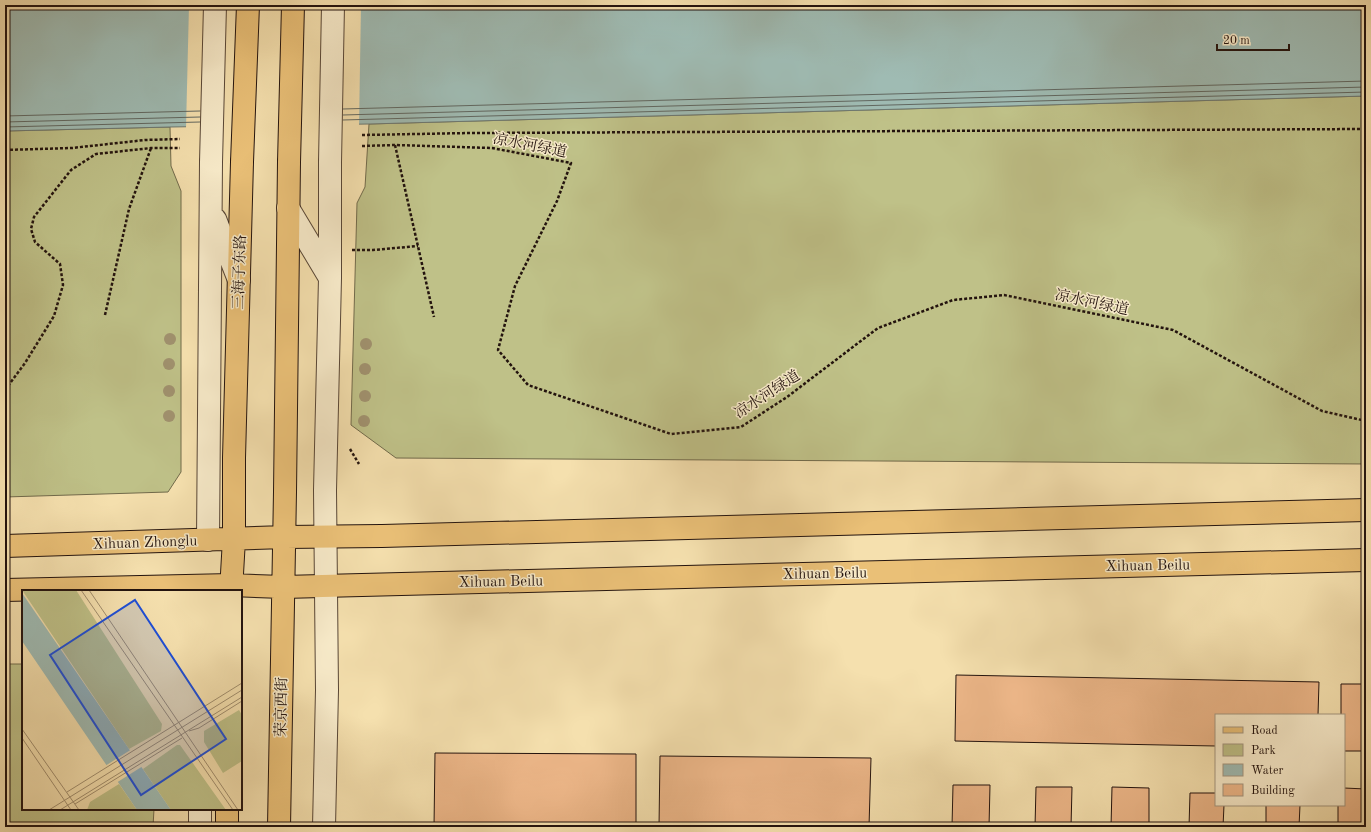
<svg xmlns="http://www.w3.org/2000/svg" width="1371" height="832" font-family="'Old Standard TT','Noto Serif SC',serif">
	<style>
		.green { fill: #bfc188; stroke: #716a4b }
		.water { fill: #9fbbb3; stroke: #6d7871 }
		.pier { fill: #f5e0ae }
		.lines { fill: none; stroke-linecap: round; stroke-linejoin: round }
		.shore { stroke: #616760; stroke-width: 1 }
		.building { fill: #ecb688; stroke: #23130e }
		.minor-casing { stroke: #584636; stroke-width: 24 }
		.major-casing { stroke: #23130e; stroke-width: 24 }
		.path { stroke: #23130e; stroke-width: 2.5; stroke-dasharray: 3 2; stroke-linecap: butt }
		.minor { stroke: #f8ebca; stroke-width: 22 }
		.major { stroke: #eac077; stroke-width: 22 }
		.minor-bridge-casing { stroke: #584636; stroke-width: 24; stroke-linecap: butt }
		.major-bridge-casing { stroke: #23130e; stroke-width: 24; stroke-linecap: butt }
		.minor-bridge { stroke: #f8ebca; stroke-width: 22 }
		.major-bridge { stroke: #eac077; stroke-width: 22 }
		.tree { fill: #a0916e }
		.labels { text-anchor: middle; stroke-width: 3; stroke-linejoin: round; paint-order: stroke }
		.street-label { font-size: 15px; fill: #23130e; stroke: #f8ebca }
		.inset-road { fill: none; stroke: #a18e6e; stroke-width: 1 }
		.view { fill: #1d4ed8; fill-opacity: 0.15; stroke: #1d4ed8; stroke-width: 2 }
		.inset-edge { fill: none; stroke: #23130e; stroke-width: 2 }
	</style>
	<rect width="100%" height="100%" fill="#f5e0ae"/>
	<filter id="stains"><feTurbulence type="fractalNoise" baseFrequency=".005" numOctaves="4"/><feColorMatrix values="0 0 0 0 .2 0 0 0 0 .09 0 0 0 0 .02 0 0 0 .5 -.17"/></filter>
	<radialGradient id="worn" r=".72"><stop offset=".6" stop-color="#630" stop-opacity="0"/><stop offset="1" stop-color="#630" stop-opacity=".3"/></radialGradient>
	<path class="green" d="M1366 96V464L396 458 351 425 357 203 365 187 369 124Z
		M170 127 171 166 181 191V472L168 492 5 497V131Z
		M5 664H23V809H154L153 827H5Z"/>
	<path class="water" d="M5 5H1366V96L369 124 170 127 5 131Z"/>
	<path class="pier" d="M189 5H361L359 126 186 128Z"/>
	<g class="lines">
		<path class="shore" d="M343 109 1366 81
			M343 115 1366 87
			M5 116 200 111
			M343 120 1366 92
			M5 122 200 117
			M5 127 200 122"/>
	</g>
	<path class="building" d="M956 675 1319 682 1318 715H1216V746L955 741Z
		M1341 684H1366V751H1344V715H1341Z
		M435 753 636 754V827H434Z
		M660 756 871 758 869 827H659Z
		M953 785H990L989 827H952Z
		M1036 787H1072L1071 827H1035Z
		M1112 787 1149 788V827H1111Z
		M1344 788 1366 789V827H1338V805H1344Z
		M1190 793H1216V805H1224L1223 827H1189Z
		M1266 805H1300L1299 827H1266Z"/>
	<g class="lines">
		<defs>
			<path id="minor" d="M288 208 330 278
				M215 219 239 280
				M208 540 211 162
				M200 827V809
				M324 827 327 690 325 490 330 278V162"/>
			<path id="major" d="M5 546 285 537 382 536 1366 510
				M5 590 231 585 283 587 1366 560
				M231 591 234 539V458L242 162
				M227 827V809
				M279 827 285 492 289 162"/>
		</defs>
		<use href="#minor" class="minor-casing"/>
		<use href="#major" class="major-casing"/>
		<path class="path" d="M362 135 469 133 1366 129
			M395 145 434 317
			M362 146 395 145 492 148 571 163 557 201 515 286 498 350 528 385 671 434 741 427 787 397 878 328 953 300 1004 295 1173 330 1322 411 1366 421
			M5 150 72 148 145 140 180 139
			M352 250H373L418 246
			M105 315 129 209 151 148
			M5 390 25 363 54 316 63 285 60 264 35 242 31 229 34 217 71 170 96 154 151 148H180
			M350 449 359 464"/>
		<use href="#minor" class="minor"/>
		<use href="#major" class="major"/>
		<defs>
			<path id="minor-bridge" d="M211 162 215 5
				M330 162 333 5"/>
			<path id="major-bridge" d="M242 162 248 5
				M289 162 293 5"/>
		</defs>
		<use href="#minor-bridge" class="minor-bridge-casing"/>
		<use href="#major-bridge" class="major-bridge-casing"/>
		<use href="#minor-bridge" class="minor-bridge"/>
		<use href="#major-bridge" class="major-bridge"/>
	</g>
	<g class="tree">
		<circle cx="170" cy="339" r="6"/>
		<circle cx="366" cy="344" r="6"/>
		<circle cx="169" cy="364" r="6"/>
		<circle cx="365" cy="369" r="6"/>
		<circle cx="169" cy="391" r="6"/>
		<circle cx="365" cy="396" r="6"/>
		<circle cx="169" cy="416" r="6"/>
		<circle cx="364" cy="421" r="6"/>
	</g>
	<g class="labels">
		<g class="street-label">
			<text transform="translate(530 145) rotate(11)" y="5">凉水河绿道</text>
			<text transform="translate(239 272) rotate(-88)" y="5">三海子东路</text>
			<text transform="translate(1092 302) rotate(12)" y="5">凉水河绿道</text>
			<text transform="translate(767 394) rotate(-33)" y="5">凉水河绿道</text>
			<text transform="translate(145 542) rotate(-2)" y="5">Xihuan Zhonglu</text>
			<text transform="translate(1148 565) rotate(-1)" y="5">Xihuan Beilu</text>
			<text transform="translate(825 573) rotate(-1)" y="5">Xihuan Beilu</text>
			<text transform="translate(501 581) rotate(-1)" y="5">Xihuan Beilu</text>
			<text transform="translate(281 707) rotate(-89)" y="5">荣京西街</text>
		</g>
	</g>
	<g transform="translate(22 590)">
		<rect width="220" height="220" fill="#f5e0ae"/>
		<path d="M0 0H54L140 134 139 141 107 159ZM217 120 220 125V171L201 183 182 152V141ZM155 155H158L204 220H149L121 179ZM97 194 115 220H65L68 212Z" fill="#bfc188"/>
		<path d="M0 3 107 159 149 220H115L0 51Z" fill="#9fbbb3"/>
		<path d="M110 159 121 176 94 193 83 176Z" fill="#f5e0ae"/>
		<path class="inset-road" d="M59 0 211 220M67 0 216 220M0 139 57 220M167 141 177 138 220 111M0 148 49 220M45 202 220 93M53 214 160 148M27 220 220 100M38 220 220 107"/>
		<path class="view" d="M113 10 204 149 119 205 28 65Z"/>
		<rect width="220" height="220" class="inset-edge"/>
	</g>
	<rect width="1371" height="832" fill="none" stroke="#f5e0ae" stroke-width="20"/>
	<rect x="6" y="6" width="1359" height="820" fill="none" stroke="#23130e" stroke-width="2"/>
	<rect x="10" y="10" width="1351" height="812" fill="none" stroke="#23130e"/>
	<rect x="1215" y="714" width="130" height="92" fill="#f8ebca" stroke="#a3957f"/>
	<rect x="1223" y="727" width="20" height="6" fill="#eac077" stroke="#a3957f"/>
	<text x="1251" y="734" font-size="12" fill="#23130e">Road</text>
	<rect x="1223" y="744" width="20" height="12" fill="#bfc188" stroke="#a3957f"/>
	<text x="1251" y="754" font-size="12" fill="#23130e">Park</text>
	<rect x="1223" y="764" width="20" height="12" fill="#9fbbb3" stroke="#a3957f"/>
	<text x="1251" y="774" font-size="12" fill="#23130e">Water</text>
	<rect x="1223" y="784" width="20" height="12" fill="#ecb688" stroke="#a3957f"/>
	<text x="1251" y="794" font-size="12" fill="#23130e">Building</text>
	<path d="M1217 44v6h72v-6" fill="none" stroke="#23130e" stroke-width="2"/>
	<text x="1223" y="44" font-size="12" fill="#23130e" stroke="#f8ebca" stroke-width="3" paint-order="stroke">20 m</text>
	<rect width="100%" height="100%" filter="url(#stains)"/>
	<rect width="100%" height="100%" fill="url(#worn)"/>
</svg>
